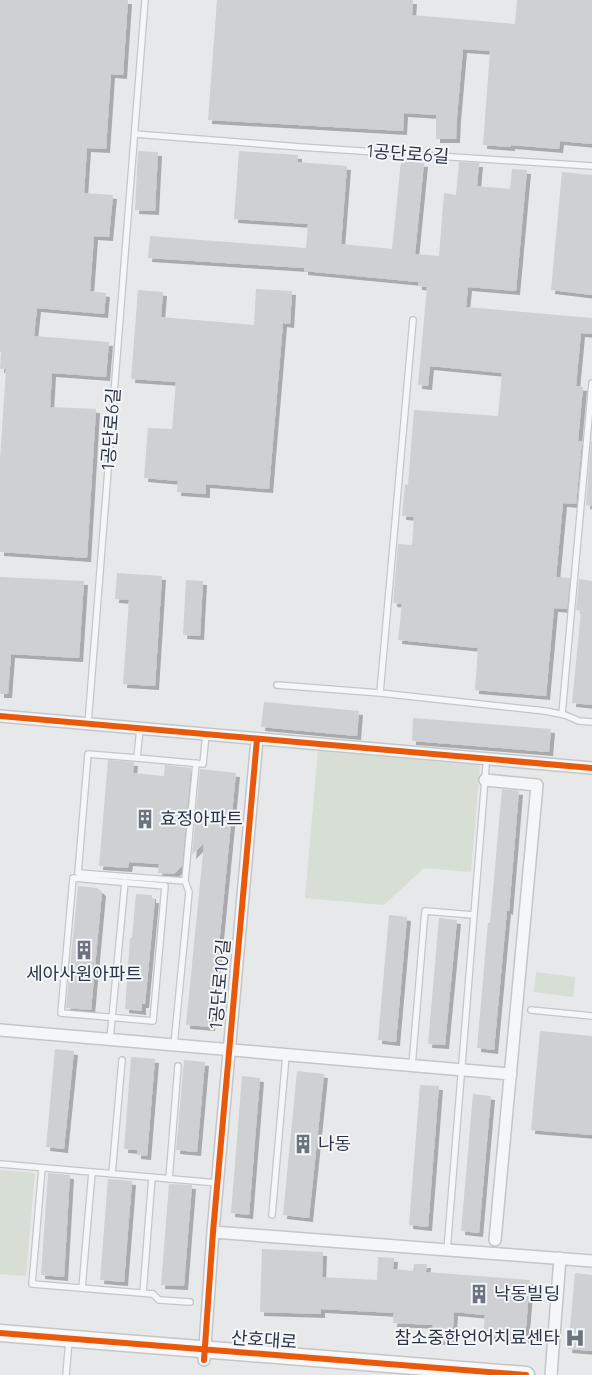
<svg xmlns="http://www.w3.org/2000/svg" width="592" height="1375" font-family="Quicksand,'Noto Sans KR',sans-serif">
	<style>
		.green { fill: #d6ded6 }
		.building { fill: #ced0d3; filter: url(#shadow) }
		.lines { fill: none; stroke-linecap: round; stroke-linejoin: round }
		.lane-casing { stroke: #c4c6c8; stroke-width: 8 }
		.street-casing { stroke: #c4c6c8; stroke-width: 14 }
		.secondary-casing { stroke: #c4c6c8; stroke-width: 19 }
		.lane { stroke: #f5f6f7; stroke-width: 5.5 }
		.street { stroke: #f5f6f7; stroke-width: 11 }
		.secondary { stroke: #f8f8f8; stroke-width: 16 }
		.cycleway-casing { stroke: #f4f6f9; stroke-width: 9 }
		.cycleway { stroke: #e8590c; stroke-width: 6 }
		.labels { text-anchor: middle; stroke-width: 4; stroke-linejoin: round; paint-order: stroke }
		.street-label { font-size: 18px; fill: #2b3445; stroke: #f4f6f9 }
		.poi-label { font-size: 18px; fill: #2b3445; stroke: #f4f6f9; text-anchor: start }
	</style>
	<defs>
		<filter id="shadow"><feDropShadow dx="4" dy="4" stdDeviation="0" flood-color="#0004"/></filter>
	</defs>
	<rect width="100%" height="100%" fill="#e6e8ea"/>
	<path class="green" d="M318 751 480 765 471 872 424 868 384 905 305 898Z
		M536 972 575 977 573 997 534 992Z
		M0 1170 35 1173 26 1276 0 1274Z"/>
	<path class="building" d="M0 0H128L123 75 111 74 106 149 87 148 84 193 113 195 109 237 94 236 90 291 106 293 104 314 37 308 34 336 109 342 106 377 52 373 50 407 96 409 87 558 0 552V460L6 369H0L1 352H0Z
		M217 0H413L412 15 515 24 517 0H592V144L560 141 559 149 511 145V147L483 145 490 51 463 49 457 117 456 139H436V115L404 113 403 131 208 120Z
		M138 151 158 152 155 211 135 210Z
		M239 151 298 155V162L347 166 341 244 392 249 401 161 424 163 415 254 439 256 444 193 456 195 459 162 479 163 477 186 510 189 512 169 527 170 516 291 468 287 466 307 592 318V334L581 333 576 386 583 387 578 441H582L576 504 563 503 556 577 570 578 567 609 554 608 546 696 475 690 478 648 398 640 402 604 393 603 398 544 412 545 414 517 402 516 405 484 408 485 414 410 498 416 502 373 430 366 428 386 418 385 427 287 418 286V282L304 271V268L148 258 150 236 306 248 308 224 234 219Z
		M562 172 592 175V295L551 290Z
		M256 289 292 291 290 324 283 323 269 489 206 484V494L177 492 178 481 144 478 148 428 172 429 176 382 131 379 138 290 163 292 161 317 254 325Z
		M591 441H592V506L586 505Z
		M117 573 162 576 155 686 123 684 129 600 115 599Z
		M0 577 84 581 79 658 11 654 8 694H0Z
		M579 579 592 581V705L572 703 581 611 576 610Z
		M186 580 203 581 200 636 183 635Z
		M264 702 359 711 357 736 261 727Z
		M413 718 551 729 549 752 412 741Z
		M108 760 134 762 133 773 164 776 165 765 191 768 182 866 174 874 158 873 159 864 129 862 128 868 99 866Z
		M200 769 236 773 211 1027 186 1025 204 843 192 855Z
		M502 789 519 791 509 911 507 910 494 1050 477 1048 488 923H490Z
		M78 886 97 888 102 892 91 1010 66 1008Z
		M136 894 152 895V899H155L145 1004H142V1011L125 1009 130 938H132Z
		M389 915 407 917 396 1042 378 1040Z
		M439 918 457 920 445 1045 428 1044Z
		M540 1031 592 1036V1135L531 1130Z
		M55 1049 74 1051 64 1149 46 1147Z
		M131 1057 155 1059 147 1156 137 1155V1150L124 1149Z
		M184 1060 205 1062 197 1152 176 1150Z
		M297 1071 324 1074 309 1218 283 1215Z
		M242 1076 260 1078 249 1215 231 1213Z
		M420 1085 439 1086 428 1227 409 1225Z
		M473 1094 491 1096 479 1233 461 1231Z
		M48 1173 70 1175 64 1277 41 1275Z
		M108 1179 132 1181 124 1282 100 1280Z
		M169 1184 192 1185 184 1286 161 1285Z
		M262 1249 323 1252 322 1277 377 1280 378 1257 394 1258 393 1269 413 1271 414 1264H427L426 1272 530 1280 525 1339 483 1336 485 1315 454 1312 452 1342 432 1340 433 1325 393 1323 394 1313 321 1309V1314L260 1312Z
		M575 1273 592 1275V1351L568 1349Z"/>
	<g class="lines">
		<defs>
			<path id="lane" d="M135 134 300 147 592 166
				M277 685 380 693 545 711 565 715 579 721 592 722
				M380 693 413 320
				M562 714 592 383
				M88 724 145 0
				M140 728 137 758 88 754 78 873 185 881 189 892 174 1045
				M137 758 203 764 206 734
				M73 878 165 886 153 1021 61 1013Z
				M185 881 196 763
				M531 1010 592 1016
				M110 1039 125 882
				M412 1066 425 911 473 915
				M0 1164 218 1183
				M42 1168 32 1284 153 1294 159 1300 190 1302
				M112 1174 122 1060
				M169 1179 178 1066
				M272 1215 286 1055
				M447 1250 486 766
				M82 1288 92 1172
				M143 1293 152 1177
				M66 1375 69 1340"/>
			<path id="street" d="M0 716 592 768
				M485 780 537 785 495 1240
				M0 1030 511 1074
				M213 1232 592 1261
				M204 1360 213 1232 257 739
				M551 1375 560 1258"/>
			<path id="secondary" d="M0 1333 526 1375"/>
		</defs>
		<use href="#lane" class="lane-casing"/>
		<use href="#street" class="street-casing"/>
		<use href="#secondary" class="secondary-casing"/>
		<use href="#lane" class="lane"/>
		<use href="#street" class="street"/>
		<use href="#secondary" class="secondary"/>
		<defs>
			<path id="cycleway" d="M0 716 592 768
				M0 1333 526 1375
				M204 1360 213 1232 257 739"/>
		</defs>
		<use href="#cycleway" class="cycleway-casing"/>
		<use href="#cycleway" class="cycleway"/>
	</g>
	<defs>
		<symbol id="building-bare" viewBox="-9 -9 18 18"><path d="M-4-6H4V6H1V3H-1V6H-4ZM-2.5-4.3h1.7v1.8h-1.7ZM.8-4.3h1.7v1.8H.8ZM-2.5-1h1.7V.8h-1.7ZM.8-1h1.7V.8H.8Z" fill="#6c737f" stroke="#f4f6f9" stroke-width="2.5" paint-order="stroke"/></symbol>
		<symbol id="hospital-bare" viewBox="-9 -9 18 18"><path d="M-5-5h3v3.5h4V-5h3V5h-3V1.5h-4V5h-3Z" fill="#6c737f" stroke="#f4f6f9" stroke-width="2.5" paint-order="stroke"/></symbol>
	</defs>
	<g fill-rule="evenodd">
		<use href="#building-bare" x="131" y="805" width="28" height="28"/>
		<use href="#building-bare" x="70" y="936" width="28" height="28"/>
		<use href="#building-bare" x="289" y="1130" width="28" height="28"/>
		<use href="#building-bare" x="465" y="1280" width="28" height="28"/>
		<use href="#hospital-bare" x="561" y="1324" width="28" height="28"/>
	</g>
	<g class="labels">
		<g class="street-label">
			<text transform="translate(408 154) rotate(4)" y="6">1공단로6길</text>
			<text transform="translate(111 429) rotate(-86)" y="6">1공단로6길</text>
			<text transform="translate(220 984) rotate(-85)" y="6">1공단로10길</text>
			<text transform="translate(264 1340) rotate(4)" y="6">산호대로</text>
		</g>
		<g class="poi-label">
			<text x="160" y="825">효정아파트</text>
			<text x="84" y="980" text-anchor="middle">세아사원아파트</text>
			<text x="318" y="1150">나동</text>
			<text x="494" y="1300">낙동빌딩</text>
			<text x="560" y="1344" text-anchor="end">참소중한언어치료센타</text>
		</g>
	</g>
</svg>
